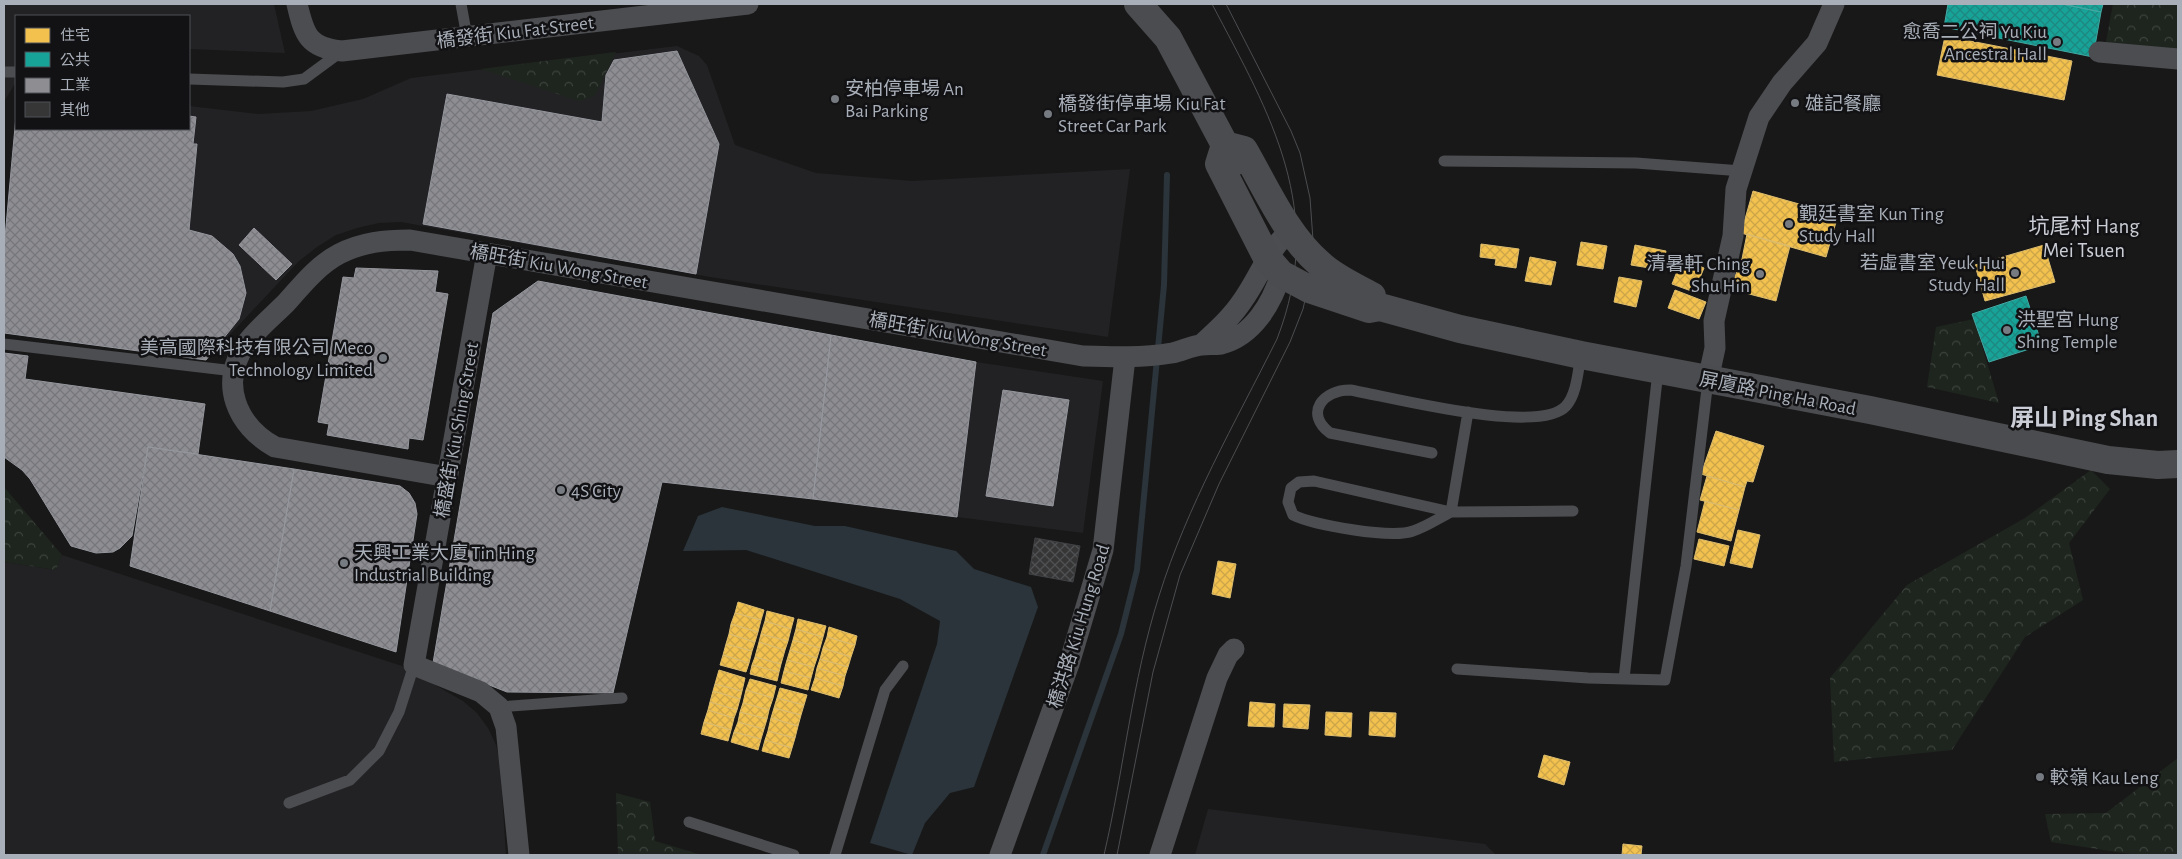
<svg xmlns="http://www.w3.org/2000/svg" width="2182" height="859" font-family="'Alegreya Sans','Noto Sans TC',sans-serif">
	<style>
		.built { fill: #222224 }
		.forest { fill: url(#forest-crowns) }
		.water { fill: #2a343a }
		.homes { fill: url(#homes-cross-hatch); stroke: #dcbc6e }
		.public { fill: url(#public-cross-hatch); stroke: #43a7a2 }
		.industry { fill: url(#industry-cross-hatch); stroke: #95979e }
		.lines { fill: none; stroke-linecap: round; stroke-linejoin: round }
		.stream { stroke: #2a343a; stroke-width: 6 }
		.building { fill: url(#building-cross-hatch); stroke: #404144 }
		.lane { stroke: #4c4d51; stroke-width: 11 }
		.street { stroke: #4c4d51; stroke-width: 21 }
		.secondary { stroke: #4b4c4f; stroke-width: 28 }
		.tram { stroke: #4c4d50; stroke-width: 1 }
		.poi-dot { fill: #767a81; stroke: #121214; stroke-width: 2 }
		.labels { text-anchor: middle; stroke-width: 5; stroke-linejoin: round; paint-order: stroke }
		.street-label { font-size: 19px; fill: #a9afb9; stroke: #121214 }
		.poi-label { font-size: 19px; fill: #a9afb9; stroke: #121214; text-anchor: start }
		.quarter-label { font-size: 21px; fill: #cacdd5; stroke: #121214 }
		.district-label { font-size: 24px; font-weight: bold; fill: #cacdd5; stroke: #121214 }
	</style>
	<defs>
		<pattern id="forest-crowns" width="20" height="18" patternUnits="userSpaceOnUse" patternTransform="scale(1.25)"><rect width="20" height="18" fill="#1e251e"/><path d="M2 6a3 3 0 1 1 6 0M12 15a3 3 0 1 1 6 0" fill="none" stroke="#3c423d"/></pattern>
		<pattern id="homes-cross-hatch" width="8" height="8" patternUnits="userSpaceOnUse" patternTransform="scale(1.25)"><rect width="8" height="8" fill="#f2c14e"/><path d="M0 0l8 8M0 8l8-8" fill="none" stroke="#cca54a"/></pattern>
		<pattern id="public-cross-hatch" width="8" height="8" patternUnits="userSpaceOnUse" patternTransform="scale(1.25)"><rect width="8" height="8" fill="#17a398"/><path d="M0 0l8 8M0 8l8-8" fill="none" stroke="#1e8780"/></pattern>
		<pattern id="industry-cross-hatch" width="8" height="8" patternUnits="userSpaceOnUse" patternTransform="scale(1.25)"><rect width="8" height="8" fill="#8d8d92"/><path d="M0 0l8 8M0 8l8-8" fill="none" stroke="#76777c"/></pattern>
		<pattern id="building-cross-hatch" width="8" height="8" patternUnits="userSpaceOnUse" patternTransform="scale(1.25)"><rect width="8" height="8" fill="#363637"/><path d="M0 0l8 8M0 8l8-8" fill="none" stroke="#505152"/></pattern>
	</defs>
	<rect width="100%" height="100%" fill="#181818"/>
	<path class="built" d="M4 4H274L285 53 189 49V16H16V82L5 100 4 108Z
		M677 46 699 56 707 65 735 145 816 173 912 181 1130 169 1108 337 710 277 401 222 379 223 357 228 336 235 317 247 299 261 206 360 4 333V248L16 116V129H189V106L258 114 311 111 363 99 411 78Z
		M976 362 1103 381 1083 533 957 517Z
		M62 555 402 666 463 701 477 713 488 728 496 745 500 762 506 855H4V562L56 570Z
		M1208 809 1485 844 1496 855H1195Z"/>
	<path class="forest" d="M2113 4 2178 5V52L2105 47Z
		M616 52 595 96 579 101 481 69Z
		M1974 319 1999 403 1927 387 1936 327Z
		M2091 470 2110 489 2069 543 2083 600 2025 637 1952 750 1834 762 1830 678 1907 585 2025 518Z
		M4 487 62 555 56 570 4 562Z
		M2178 758V855H2137L2051 842 2045 814 2106 813Z
		M616 793 650 802 655 841 702 855H618Z"/>
	<path class="water" d="M722 507 815 526H845L956 551 974 569 1031 587 1038 607 974 787 950 793 925 823 912 855 870 843 937 644 940 621 900 599 746 550 683 551 698 516Z"/>
	<path class="homes" d="M1945 36 2072 61 2064 100 1937 75Z
		M1753 191 1838 215 1826 257 1741 233Z
		M1747 234 1790 246 1776 301 1730 289 1742 259Z
		M1581 242 1607 246 1603 269 1577 265Z
		M1481 244 1519 249 1516 268 1495 265 1496 259 1480 257Z
		M1635 245 1666 251 1662 270 1631 265Z
		M2044 245 2055 282 1985 301 1975 265Z
		M1530 257 1556 262 1551 285 1525 281Z
		M1682 259 1704 268 1694 292 1672 284Z
		M1619 277 1642 281 1636 307 1614 302Z
		M1675 290 1706 302 1699 319 1668 308Z
		M1716 431 1764 446 1753 482 1747 481 1745 487 1701 474Z
		M1707 476 1745 487 1739 510 1700 500Z
		M1705 501 1739 510 1731 541 1697 532Z
		M1738 530 1760 535 1752 568 1730 563Z
		M1699 539 1729 546 1724 566 1694 559Z
		M1218 561 1236 564 1230 598 1212 594Z
		M738 602 764 610 761 620 735 613Z
		M767 611 794 618 791 629 765 621Z
		M735 613 761 620 758 632 731 624Z
		M798 619 826 626 823 637 796 629Z
		M765 621 791 629 788 641 761 634Z
		M731 624 758 632 755 642 729 634Z
		M829 627 857 636 855 645 827 637Z
		M796 629 823 637 820 648 793 640Z
		M729 634 755 642 752 651 726 644Z
		M761 634 788 641 785 650 759 642Z
		M827 637 855 645 851 657 823 648Z
		M793 640 820 648 817 658 790 650Z
		M759 642 785 650 781 664 755 657Z
		M726 644 752 651 749 663 723 655Z
		M823 648 851 657 848 667 820 659Z
		M790 650 817 658 814 667 787 660Z
		M723 655 749 663 746 672 720 665Z
		M755 657 781 664 779 672 752 665Z
		M820 659 848 667 845 676 817 668Z
		M787 660 814 667 811 678 784 671Z
		M752 665 779 672 777 681 750 674Z
		M817 668 845 676 843 686 815 678Z
		M719 670 745 678 742 691 715 684Z
		M784 671 811 678 808 690 781 683Z
		M815 678 843 686 839 698 811 690Z
		M750 679 776 686 773 698 746 690Z
		M715 684 742 691 740 699 713 691Z
		M780 688 807 695 804 705 777 698Z
		M746 690 773 698 769 710 743 703Z
		M713 691 740 699 737 710 710 702Z
		M777 698 804 705 801 715 774 708Z
		M710 702 737 710 734 718 708 710Z
		M1250 702 1275 704 1274 727 1248 726Z
		M743 703 769 710 767 719 740 712Z
		M1284 704 1310 705 1308 729 1283 727Z
		M774 708 801 715 798 726 771 718Z
		M708 710 734 718 731 730 704 722Z
		M740 712 767 719 764 729 738 722Z
		M1326 712 1352 713 1351 737 1325 735Z
		M1370 712 1396 713 1395 737 1369 735Z
		M771 718 798 726 795 738 768 731Z
		M704 722 731 730 728 741 701 734Z
		M738 722 764 729 761 739 734 732Z
		M768 731 795 738 792 748 765 740Z
		M734 732 761 739 758 750 731 742Z
		M765 740 792 748 789 758 762 751Z
		M1544 755 1570 762 1564 785 1538 777Z
		M1623 844 1642 846 1641 855H1622Z"/>
	<path class="public" d="M1948 4H2062L2101 12 2093 57 1944 27Z
		M2062 4H2103L2101 12Z
		M2026 296 2042 345 1989 362 1972 314Z"/>
	<path class="industry" d="M677 51 719 144 696 274 423 224 447 94 602 122 606 75 614 60Z
		M16 116V129H189V116L196 117 193 144H197L189 230 212 236 233 254 240 266 246 293 239 319 206 360 4 333V248Z
		M254 228 292 264 276 280 239 245Z
		M356 268 438 271 435 292 448 294 423 440 409 438 408 449 327 435 329 424 318 422 343 277 354 278Z
		M538 281 831 335 813 499 662 482 613 693 507 692 433 663 493 313Z
		M831 335 976 362 957 517 813 499Z
		M4 353 28 356 25 379 205 404 198 454 148 447 132 536 120 548 113 552 96 553 71 546 30 479 22 470 4 457Z
		M1003 390 1069 400 1053 506 986 496Z
		M148 447 294 469 270 611 130 566Z
		M294 469 400 486 409 493 415 503 417 514 396 652 270 611Z"/>
	<g class="lines">
		<path class="stream" d="M1043 855 1121 634 1137 570 1164 285 1167 175"/>
	</g>
	<path class="building" d="M1035 538 1080 546 1073 582 1029 574Z"/>
	<g class="lines">
		<path class="lane" d="M461 4 467 37
			M4 72H16
			M189 79 283 82 304 79 342 51
			M1444 161 1636 163 1742 171
			M4 344 234 371
			M1432 453 1330 433C1304 413 1323 390 1350 390 1391 397 1539 436 1566 406 1577 394 1578 370 1581 355
			M1451 512C1439 518 1426 527 1413 531 1391 539 1314 525 1293 515L1288 502 1291 488 1299 482 1314 481 1451 512 1573 511
			M1451 512 1468 412
			M1457 669 1588 678 1665 680 1686 566 1708 380
			M1624 679 1658 371
			M499 707 622 698
			M289 803 350 780 379 751 399 712 414 665
			M689 822 794 855
			M835 855 885 690 903 666"/>
		<path class="street" d="M297 4C304 34 308 48 342 51L748 4
			M2099 52 2178 59
			M487 253 414 665 481 692 499 707 506 727 519 855
			M1201 345C1216 331 1232 317 1243 300 1260 276 1268 249 1291 230
			M1708 380 1715 348 1714 321 1733 236 1736 189 1759 117 1782 83 1817 43 1834 4
			M448 477 275 447C237 426 218 383 246 344 257 329 273 316 286 303 302 285 318 265 339 254 362 242 385 240 410 240L1083 356C1113 357 1142 358 1172 353 1182 351 1191 346 1201 345 1208 344 1214 345 1221 344 1253 336 1272 303 1281 274
			M1000 855 1069 664 1103 550 1125 358
			M1160 855 1217 678 1228 655 1234 649"/>
		<path class="secondary" d="M1138 4 1168 38 1234 162
			M1225 145 1219 164 1267 258 1281 274 1309 289 1369 309 1380 307 1460 329 1581 355 1870 410 2108 460 2158 465 2178 464
			M1225 145 1244 150C1266 188 1286 235 1320 264 1335 278 1354 286 1372 296"/>
		<path class="tram" d="M1104 855C1124 769 1132 681 1159 596 1187 506 1235 423 1277 339 1327 210 1271 116 1212 4
			M1117 855 1153 672 1180 575 1219 484 1290 342 1303 309 1311 273 1313 240 1310 198 1300 153 1291 131 1226 4"/>
	</g>
	<g class="poi-dot">
		<circle cx="2057" cy="42" r="5"/>
		<circle cx="835" cy="99" r="5"/>
		<circle cx="1795" cy="103" r="5"/>
		<circle cx="1048" cy="114" r="5"/>
		<circle cx="1789" cy="224" r="5"/>
		<circle cx="2015" cy="273" r="5"/>
		<circle cx="1760" cy="274" r="5"/>
		<circle cx="2007" cy="330" r="5"/>
		<circle cx="383" cy="358" r="5"/>
		<circle cx="561" cy="490" r="5"/>
		<circle cx="344" cy="563" r="5"/>
		<circle cx="2040" cy="777" r="5"/>
	</g>
	<g class="labels">
		<g class="street-label">
			<text transform="translate(515 31) rotate(-7)" y="7">橋發街 Kiu Fat Street</text>
			<text transform="translate(559 266) rotate(10)" y="7">橋旺街 Kiu Wong Street</text>
			<text transform="translate(958 334) rotate(10)" y="7">橋旺街 Kiu Wong Street</text>
			<text transform="translate(1778 393) rotate(11)" y="7">屏廈路 Ping Ha Road</text>
			<text transform="translate(456 430) rotate(-80)" y="7">橋盛街 Kiu Shing Street</text>
			<text transform="translate(1078 626) rotate(-73)" y="7">橋洪路 Kiu Hung Road</text>
		</g>
		<g class="poi-label">
			<text x="2047" y="38" text-anchor="end">愈喬二公祠 Yu Kiu<tspan x="2047" dy="22">Ancestral Hall</tspan></text>
			<text x="845" y="95">安柏停車場 An<tspan x="845" dy="22">Bai Parking</tspan></text>
			<text x="1058" y="110">橋發街停車場 Kiu Fat<tspan x="1058" dy="22">Street Car Park</tspan></text>
			<text x="1805" y="110">雄記餐廳</text>
			<text x="1799" y="220">覲廷書室 Kun Ting<tspan x="1799" dy="22">Study Hall</tspan></text>
			<text x="2005" y="269" text-anchor="end">若虛書室 Yeuk Hui<tspan x="2005" dy="22">Study Hall</tspan></text>
			<text x="1750" y="270" text-anchor="end">清暑軒 Ching<tspan x="1750" dy="22">Shu Hin</tspan></text>
			<text x="2017" y="326">洪聖宮 Hung<tspan x="2017" dy="22">Shing Temple</tspan></text>
			<text x="373" y="354" text-anchor="end">美高國際科技有限公司 Meco<tspan x="373" dy="22">Technology Limited</tspan></text>
			<text x="571" y="497">4S City</text>
			<text x="354" y="559">天興工業大廈 Tin Hing<tspan x="354" dy="22">Industrial Building</tspan></text>
			<text x="2050" y="784">較嶺 Kau Leng</text>
		</g>
		<g class="quarter-label">
			<text x="2084" y="233">坑尾村 Hang<tspan x="2084" dy="24">Mei Tsuen</tspan></text>
		</g>
		<g class="district-label">
			<text x="2084" y="426">屏山 Ping Shan</text>
		</g>
	</g>
	<rect width="2182" height="859" fill="none" stroke="#a9afb9" stroke-width="10"/>
	<rect x="15" y="15" width="175" height="115" fill="#121214" stroke="#4e5156"/>
	<rect x="25" y="28" width="25" height="15" fill="#f2c14e" stroke="#4e5156"/>
	<text x="60" y="40" font-size="15" fill="#a9afb9">住宅</text>
	<rect x="25" y="52" width="25" height="15" fill="#17a398" stroke="#4e5156"/>
	<text x="60" y="65" font-size="15" fill="#a9afb9">公共</text>
	<rect x="25" y="78" width="25" height="15" fill="#8d8d92" stroke="#4e5156"/>
	<text x="60" y="90" font-size="15" fill="#a9afb9">工業</text>
	<rect x="25" y="102" width="25" height="15" fill="#363637" stroke="#4e5156"/>
	<text x="60" y="115" font-size="15" fill="#a9afb9">其他</text>
</svg>
